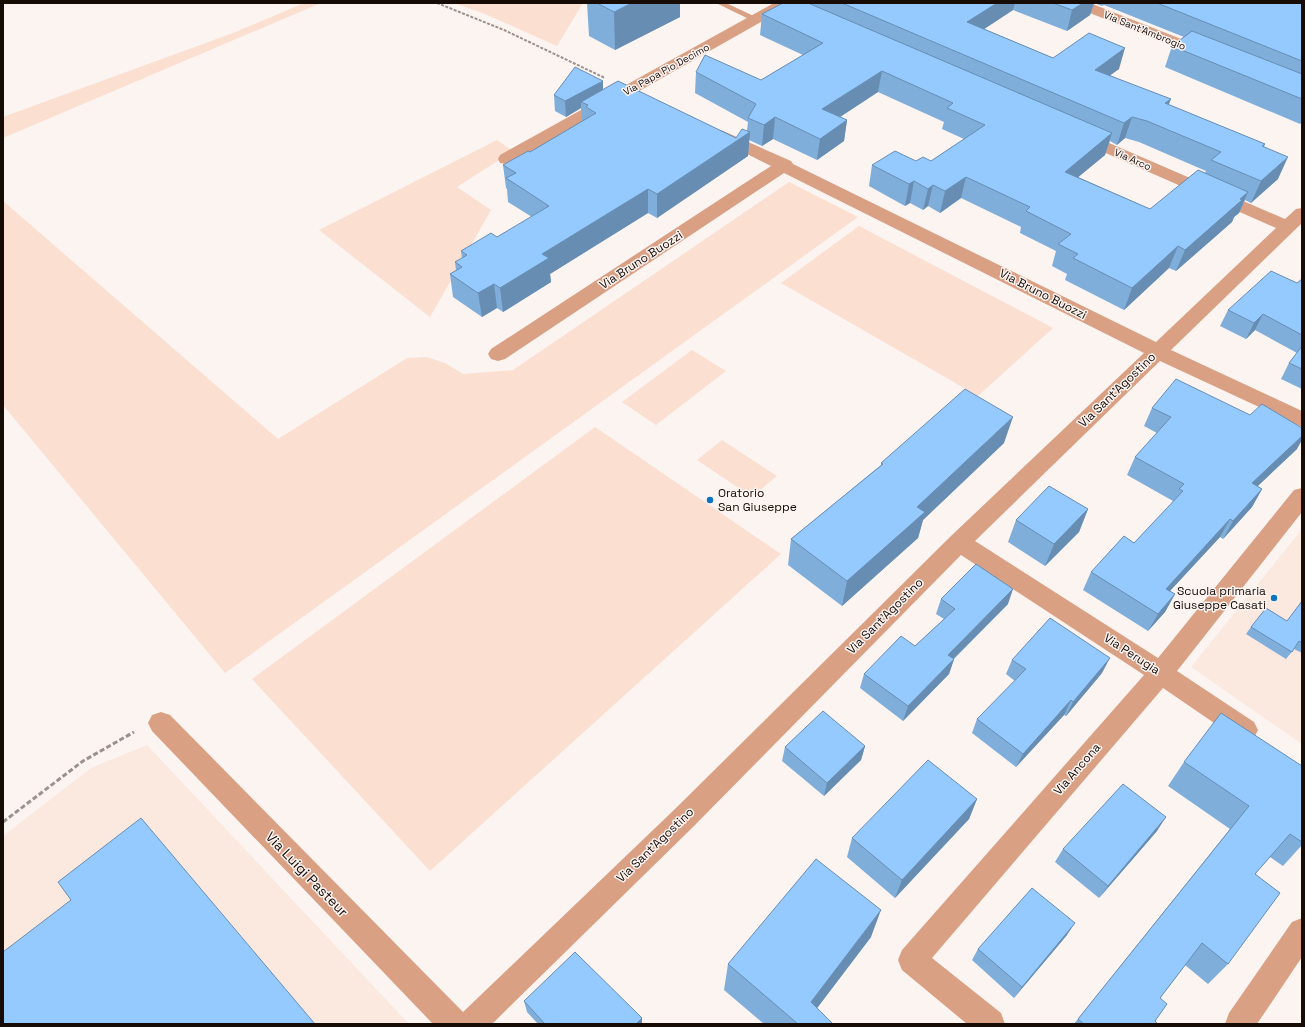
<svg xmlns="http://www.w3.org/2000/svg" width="1305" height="1027" font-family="'Space Grotesk',sans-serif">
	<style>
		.built { fill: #fbe9e0 }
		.green { fill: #fbdfd1 }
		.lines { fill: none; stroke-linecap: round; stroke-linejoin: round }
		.path-far1 { stroke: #9b918d; stroke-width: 2; stroke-dasharray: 3 1.5; stroke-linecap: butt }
		.path { stroke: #9b918d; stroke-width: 3; stroke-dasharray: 5 2.5; stroke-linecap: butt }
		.lane { fill: #daa084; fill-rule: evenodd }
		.street { fill: #daa084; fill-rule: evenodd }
		.wall { fill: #7faedb; fill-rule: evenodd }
		.shaded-wall { fill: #688db2 }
		.building { fill: #94caff; stroke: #688db2 }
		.poi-dot { fill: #0d74bf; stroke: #fcf4f1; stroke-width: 1.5 }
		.labels { text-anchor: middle; stroke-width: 3; stroke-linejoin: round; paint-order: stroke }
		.far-street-label { font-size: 10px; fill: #170b06; stroke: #fcf4f1 }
		.street-label { font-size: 12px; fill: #170b06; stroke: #fcf4f1 }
		.poi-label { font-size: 12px; fill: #170b06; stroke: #fcf4f1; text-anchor: start }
		.near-street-label { font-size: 14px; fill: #170b06; stroke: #fcf4f1 }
	</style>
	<rect width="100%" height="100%" fill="#fcf4f1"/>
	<path class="built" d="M1302 529V744L1191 667Z
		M147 745 409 1024H3V836L91 768Z"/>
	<path class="green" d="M304 3H321L3 138V117L233 33Z
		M454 3H583L557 46 485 14Z
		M497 140 513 151 457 187 491 210 430 317 319 230Z
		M789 182 858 217 225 673 3 405V201L278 439 407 358 426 357 445 363 463 374 513 370Z
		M859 226 1053 328 978 396 781 283Z
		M692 350 726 371 656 425 622 402Z
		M595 427 781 554 430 871 252 679Z
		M722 440 777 476 752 497 697 460Z"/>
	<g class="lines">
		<path class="path-far1" d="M437 3 504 30 605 78"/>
		<path class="path" d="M3 822 83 761 134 732"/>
		<path class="lane" d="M716 3H726L760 19 753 21Z"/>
		<path class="street" d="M774 3H791L789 6 512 163 506 164 500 163 498 159 500 155Z
			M1070 3H1090L1209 50 1212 53 1209 56H1199L1072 6Z
			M721 130 791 161 793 164 1156 342 1276 228 1074 139 1072 136 1074 133 1080 131 1086 133 1285 219 1296 209 1302 208V223L1171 350 1302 411V427L1160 361 975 541 1158 658 1294 490 1302 488V512L1177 671 1254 722 1258 730 1254 738 1245 741 1236 738 1163 688 932 958 1001 1013 1005 1024H967L902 970 898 960 902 950 1144 675 961 555 694 826 492 1024H433L152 731 148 723 152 715 161 712 170 715 463 1012 676 808 951 536 1144 353 784 173 505 359 498 361 491 359 488 354 491 349 771 166 715 138 713 135 715 132Z
			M1302 918V957L1257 1024H1225L1229 1013 1292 922Z"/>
	</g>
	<path class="wall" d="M587 3H680V17L615 50 589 36Z
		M783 3H1094L1090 15 1067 31 1013 10 984 29 1053 58 1119 69 1110 75 1168 105 1265 144 1264 147 1278 179 1251 203 1245 200 1239 213 1234 217 1232 222 1176 271 1169 268 1124 310 1065 280 1067 274 1052 266 1056 251 1020 233 1021 227 961 198 940 213 928 206 923 210 910 203 905 206 869 186 872 165 916 161H931L964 139 942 129 944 122 878 92 840 117 847 120 844 141 817 160 773 139 762 146 749 140 748 156 657 218 648 213 550 274 551 282 503 312 497 308 482 317 453 297 450 274 456 270 455 262 462 258 461 251 497 237 532 217 508 202 507 189 506 188 503 165 530 152 582 121 581 108 566 117 555 111 554 95 603 81V90L736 138 747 131 748 122 695 93 696 72 761 80 803 55 760 35 762 14ZM1125 138 1139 142 1206 171 1205 173 1150 209 1078 177 1105 155 1110 141 1117 145Z
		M1094 3H1302V122L1300 124 1165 67 1172 46 1184 37 1104 5 1102 6Z
		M1302 279V389L1281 379 1289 363 1297 353 1255 330 1246 339 1220 326 1228 310 1297 283Z
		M1152 408 1297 449 1257 486 1262 489 1252 507 1223 539 1220 537 1170 591 1175 594 1165 612 1148 631 1083 590 1091 572 1134 543 1172 503 1173 501 1127 475 1135 457 1157 433 1144 426Z
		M1004 443 923 520 918 538 842 606 788 565 791 539 881 465V463Z
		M1088 509 1079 532 1045 566 1008 542 1016 520Z
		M941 599 1008 604 954 659 949 674 903 721 860 688 864 674 915 646 944 619 936 614Z
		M1302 601V653L1294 649 1286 659 1246 634 1251 627 1287 621Z
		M1012 660 1102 673 1066 716 1064 715 1016 767 972 733 977 719 1015 681 1006 674Z
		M865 746 861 760 824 796 782 761 785 747Z
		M1184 762 1302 766V845L1283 866 1270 857 1255 874 1228 964 1208 984 1185 965 1160 998 1155 1021 1158 1024H1074L1230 829 1168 786Z
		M977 799 969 819 895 898 847 857 852 838Z
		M1157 831 1099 898 1055 862 1063 849Z
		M1067 935 1014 998 972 960 978 949Z
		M871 937 817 1008 833 1024H764L724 990 728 964Z
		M524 1001 642 1018V1024H538L527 1012Z"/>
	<path class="shaded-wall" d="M632 3H680V17L615 50 614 12Z
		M997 3H1015L1013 10 963 43 967 22Z
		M1083 3H1094L1090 15 1067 31 1072 10Z
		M1125 48 1119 69 1088 91 1095 70Z
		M882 71 878 92 820 130 822 109Z
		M603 81V96L581 102V108L566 117 565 101Z
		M1171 99 1163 120 1165 103Z
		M775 117 773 139 762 146 764 125Z
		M1132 117 1125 138 1117 145 1124 123Z
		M847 120 844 141 817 160 820 139Z
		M750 132 748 156 657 218V194Z
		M1112 133 1105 155 1059 193 1065 172Z
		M1288 157 1278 179 1251 203 1261 181Z
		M966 177 961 198 940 213 945 191Z
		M914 181 910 203 905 206 909 184Z
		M933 185 928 206 923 210 928 189Z
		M648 189V213L550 274 551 282 503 312 500 288 542 254Z
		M1248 192 1239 213 1234 217 1232 222 1176 271 1185 250Z
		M1178 246 1169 268 1124 310 1132 288Z
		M494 284 497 308 482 317 478 293Z
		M1263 314 1255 330 1246 339 1254 323Z
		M1013 417 1004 443 923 520 918 538 842 606 847 581 917 507Z
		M1302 436V440L1297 449 1242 501 1252 483Z
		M1262 489 1252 507 1223 539 1233 521Z
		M1088 509 1079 532 1045 566 1054 544Z
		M1230 519 1220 537 1156 606 1166 589Z
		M1013 589 1008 604 943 669 948 655Z
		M1175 594 1165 612 1148 631 1158 614Z
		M1110 658 1102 673 1066 716 1073 702Z
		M954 659 949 674 903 721 908 706Z
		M1071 700 1064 715 1016 767 1023 754Z
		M865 746 861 760 824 796 827 783Z
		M977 799 969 819 895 898 902 880Z
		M1166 817 1157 831 1099 898 1108 886Z
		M881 910 871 937 805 1024 811 1002Z
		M1075 923 1067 935 1014 998 1022 987Z
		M642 1018V1024H636Z"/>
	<path class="building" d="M597 3H632L614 12Z
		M783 3H808L1112 133 1065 172 1150 209 1198 170 1248 192 1240 199 1242 200 1185 250 1178 246 1132 288 1073 258 1078 254 1058 244 1071 234 1026 211 1030 207 966 177 945 191 933 185 928 189 914 181 909 184 872 165 895 151 916 161 923 157 931 161 985 125 947 108 953 103 882 71 822 109 847 120 820 139 775 117 764 125 748 118 756 104 696 72 705 55 761 80 823 43 762 14Z
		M842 3H997L967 22 1053 58 1089 33 1125 48 1095 70 1171 99 1165 103 1265 144 1262 146 1288 157 1261 181 1211 160 1221 152 1147 121 1132 117 1124 123Z
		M1053 3H1083L1072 10Z
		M1157 3H1302V61Z
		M1192 31 1302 74V99L1172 46Z
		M575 67 603 81 565 101 554 95Z
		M618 81 736 138 742 129 750 132 657 194 648 189 542 254 549 258 500 288 494 284 478 293 450 274 462 267 455 262 467 255 461 251 491 233 497 237 549 206 506 178 516 173 503 165 528 151 530 152 596 113 586 107 588 105 581 102Z
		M1271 271 1297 283 1302 279V335L1263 314 1254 323 1228 310Z
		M1302 346V369L1289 363Z
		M1176 379 1250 415 1262 404 1302 428V436L1252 483 1262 489 1233 521 1230 519 1166 589 1175 594 1158 614 1091 572 1124 536 1134 543 1183 491 1179 489 1184 484 1135 457 1171 417 1152 408Z
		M965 389 1013 417 917 507 925 512 847 581 791 539 883 464 881 463Z
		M1049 486 1088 509 1054 544 1016 520Z
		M976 564 1013 589 948 655 954 659 908 706 864 674 901 636 915 646 955 609 941 599Z
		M1302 601V643L1299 641 1292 652 1251 627 1266 608 1287 621Z
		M1050 618 1110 658 1073 702 1071 700 1023 754 977 719 1026 669 1012 660Z
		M823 711 865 746 827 783 785 747Z
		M1221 713 1302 766V842L1290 834 1255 874 1280 893 1228 964 1202 943 1160 998 1167 1004 1155 1021 1158 1024H1084L1078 1019 1249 806 1184 762Z
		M928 760 977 799 902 880 852 838Z
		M1123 784 1166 817 1108 886 1063 849Z
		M141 818 315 1024H5L3 1022V952L71 900 58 882Z
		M816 859 881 910 811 1002 833 1024H798L728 964Z
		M1032 888 1075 923 1022 987 978 949Z
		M575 952 642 1018 636 1024H545L524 1001Z"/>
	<g class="poi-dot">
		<circle cx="710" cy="500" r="4"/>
		<circle cx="1274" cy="598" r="4"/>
	</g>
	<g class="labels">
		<g class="far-street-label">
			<text transform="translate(1145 30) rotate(22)" y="4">Via Sant'Ambrogio</text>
			<text transform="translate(666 69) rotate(-29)" y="4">Via Papa Pio Decimo</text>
			<text transform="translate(1133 159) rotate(24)" y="4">Via Arco</text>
		</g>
		<g class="street-label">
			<text transform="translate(641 260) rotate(-33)" y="4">Via Bruno Buozzi</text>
			<text transform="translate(1043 294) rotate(27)" y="4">Via Bruno Buozzi</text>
			<text transform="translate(1117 390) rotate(-44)" y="4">Via Sant'Agostino</text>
			<text transform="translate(885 616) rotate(-45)" y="4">Via Sant'Agostino</text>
			<text transform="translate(1132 654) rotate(33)" y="4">Via Perugia</text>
			<text transform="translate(1077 769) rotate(-49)" y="4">Via Ancona</text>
			<text transform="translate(655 845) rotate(-44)" y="4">Via Sant'Agostino</text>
		</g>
		<g class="poi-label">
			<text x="718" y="497">Oratorio<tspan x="718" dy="14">San Giuseppe</tspan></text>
			<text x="1266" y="595" text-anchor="end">Scuola primaria<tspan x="1266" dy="14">Giuseppe Casati</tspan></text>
		</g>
		<g class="near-street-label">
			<text transform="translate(307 874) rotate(46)" y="5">Via Luigi Pasteur</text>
		</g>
	</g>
	<rect width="1305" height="1027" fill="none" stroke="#170b06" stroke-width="8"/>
</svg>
